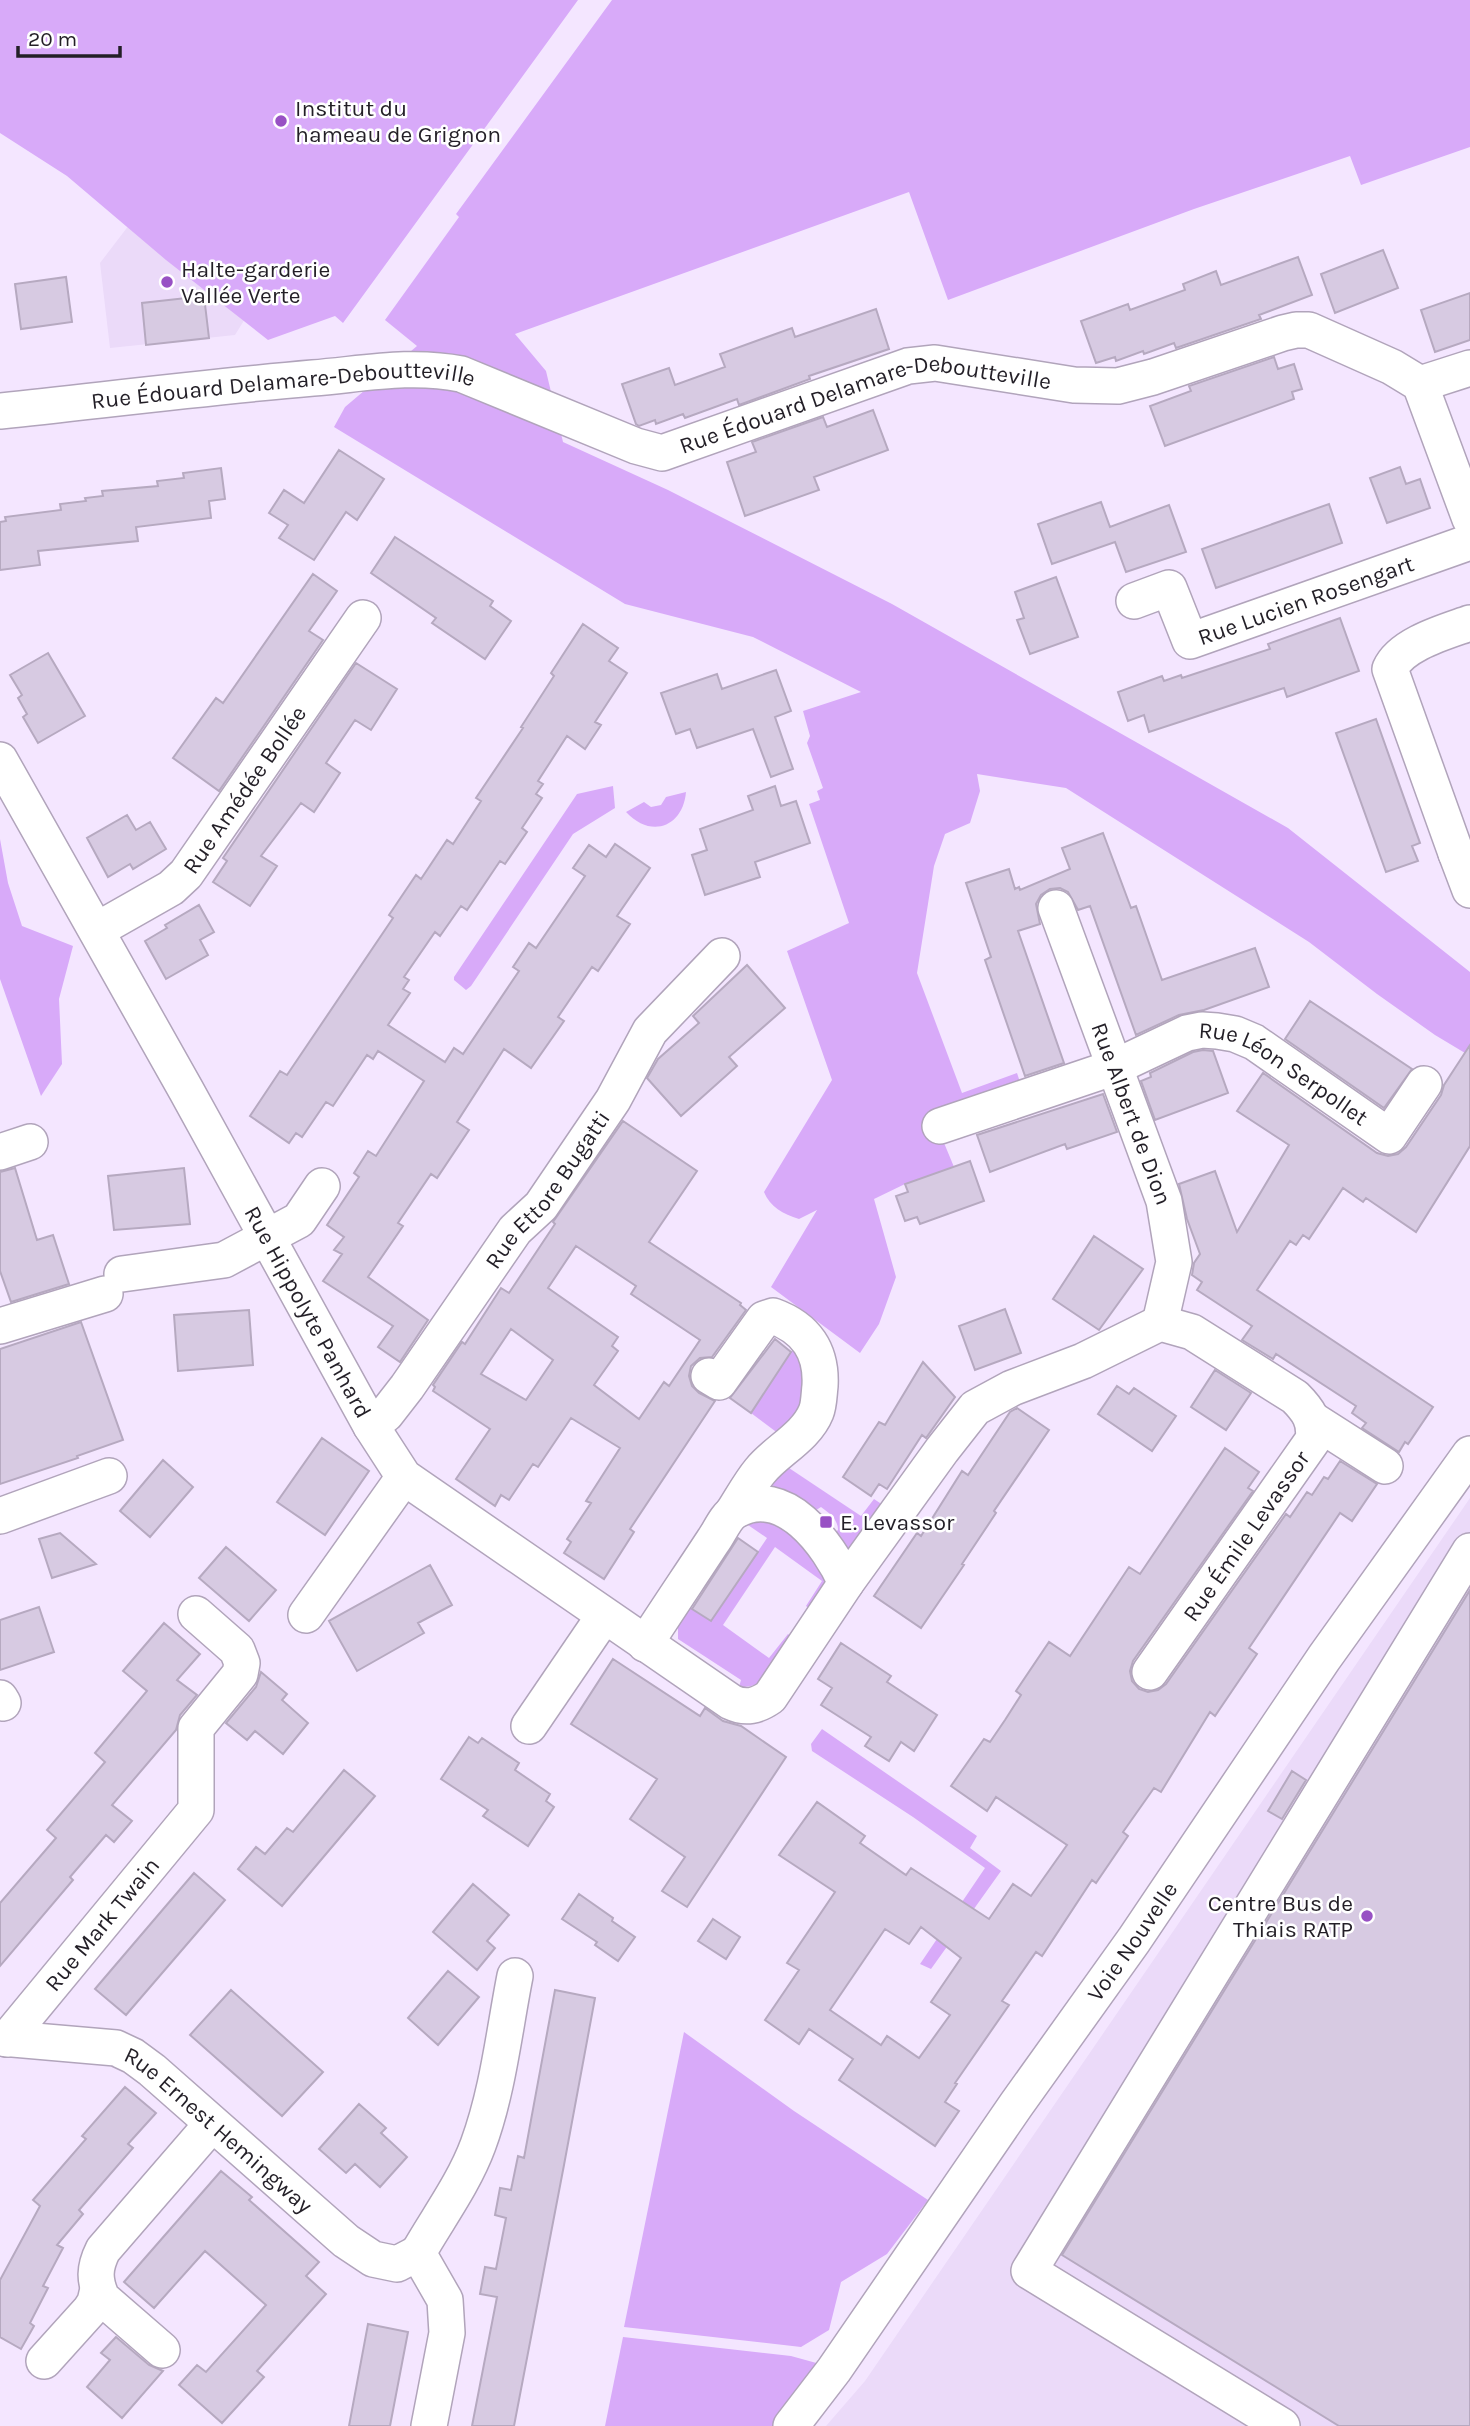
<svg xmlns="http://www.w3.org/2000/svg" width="1470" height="2426" font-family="Karla,sans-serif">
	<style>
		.built { fill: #ebdaf9 }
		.green { fill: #d8aaf9 }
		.building { fill: #d7cae2; stroke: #b6a9c0; stroke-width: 2; fill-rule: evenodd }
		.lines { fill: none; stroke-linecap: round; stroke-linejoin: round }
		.minor-casing { stroke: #b1a4bb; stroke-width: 38 }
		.minor { stroke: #fff; stroke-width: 35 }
		.poi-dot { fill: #9851c4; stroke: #fff; stroke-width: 2.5 }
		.labels { text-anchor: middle; stroke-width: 5; stroke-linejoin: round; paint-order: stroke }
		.poi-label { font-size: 23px; fill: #231f27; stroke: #fff; text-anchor: start }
		.street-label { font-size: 23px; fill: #231f27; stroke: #fff }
	</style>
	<rect width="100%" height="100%" fill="#f4e6ff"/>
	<path class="built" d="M139 212 256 301 235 335 110 348 100 263Z
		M1470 1498V2426H826L865 2381Z"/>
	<path class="green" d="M0 0H578L343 323 335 316 268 340 166 260 67 176 0 133Z
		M612 0H1470V147L1361 185 1350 156 1194 209 948 300 909 192 515 334 546 371 563 442 668 490 892 604 1288 828 1470 972V1056L1435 1035 1377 994 1309 942 1066 788 977 774 980 791 970 823 945 834 934 866 917 973 962 1093 1017 1073 1020 1082 932 1114 954 1167 905 1184 874 1199 896 1277 879 1324 860 1353 771 1287 817 1210 799 1219C783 1214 770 1207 764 1192L832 1080 787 951 849 923 809 804 820 800 817 791 823 788 807 743 810 736 803 711 861 692 753 637 625 604 334 427 345 407 417 346 385 320 459 217 456 214Z
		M613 786 615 808 573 834 471 986 466 990 454 980V977L577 794Z
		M686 792C683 827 651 839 626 812L644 802 651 807 661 805 666 797Z
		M0 839 8 883 22 926 73 946 59 999 62 1064 41 1096 0 979Z
		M797 1343 813 1395 783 1437 751 1413Z
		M783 1464 861 1516 874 1499 889 1509 853 1557 831 1536 838 1530C838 1519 829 1513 821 1507L813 1512 772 1487Z
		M760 1519 786 1521 826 1572 825 1592 816 1614 806 1606 822 1581 775 1547 723 1625 769 1658 788 1634 796 1640C779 1662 769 1688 739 1687L741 1680 678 1639V1620L686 1604 711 1621 767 1538 748 1525Z
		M822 1729 977 1836 970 1848 1001 1871 931 1969 920 1964 985 1868 913 1817 812 1751 811 1744Z
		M684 2032 794 2111 928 2200 887 2254 841 2282 829 2330 801 2347 624 2327Z
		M623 2337 791 2356 820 2364 780 2426H605Z"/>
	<path class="building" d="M1383 250 1398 288 1335 313 1321 274Z
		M1298 257 1312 295 1259 315 1261 319 1176 348 1174 343 1144 354 1143 351 1116 361 1115 357 1096 363 1081 321 1128 304 1130 310 1185 290 1183 284 1216 271 1221 285Z
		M66 277 72 322 21 329 15 284Z
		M1470 293V340L1435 352 1421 310Z
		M204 296 209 338 146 345 142 303Z
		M876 309 889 349 809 376 810 379 739 405 737 399 685 418 683 414 656 424 655 420 639 426 636 424 622 384 669 368 675 385 725 367 720 354 792 328 795 337Z
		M1274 357 1278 369 1294 364 1302 389 1292 392 1294 399 1165 446 1150 406 1191 391 1189 386Z
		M873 410 888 450 814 477 819 490 745 516 727 462 756 452 752 442 823 417 827 427Z
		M339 450 384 479 357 520 346 512 314 560 279 538 288 525 269 513 284 490 304 503Z
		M1400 467 1406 484 1420 479 1430 508 1387 523 1370 478Z
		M221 468 225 499 209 501 211 518 136 527 138 541 38 551 40 565 0 570V522L6 521 5 517 61 510 60 504 86 501 85 498 103 496 102 491 158 486 157 481 184 478 183 473Z
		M1101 502 1110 527 1169 505 1186 552 1126 572 1115 542 1052 564 1038 524Z
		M1329 504 1342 543 1216 588 1202 549Z
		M395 537 493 601 490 606 511 621 485 659 432 623 436 618 371 573Z
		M313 574 337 591 309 631 323 640 219 791 173 758 216 698 223 703Z
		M1056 577 1078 637 1030 654 1017 620 1024 618 1015 592Z
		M1340 618 1359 671 1287 697 1284 688 1149 732 1144 715 1128 721 1118 692 1162 676 1164 681 1181 675 1182 678 1270 649 1268 644Z
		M583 624 618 648 609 661 627 673 595 722 601 725 585 749 567 736 538 781 543 784 536 794 542 798 522 828 527 832 505 864 500 861 467 910 461 906 440 936 435 932 404 977 409 980 403 989 410 993 388 1025 445 1062 454 1048 463 1054 519 971 513 967 529 943 536 948 585 876 573 868 589 845 606 857 615 844 650 868 617 916 630 924 598 971 592 967 558 1017 564 1021 531 1068 504 1049 457 1122 469 1130 437 1178 431 1174 398 1223 403 1226 368 1277 428 1320 400 1362 378 1347 393 1326 323 1281 342 1254 334 1250 344 1237 327 1225 359 1177 354 1173 368 1151 376 1156 424 1081 378 1051 373 1059 367 1055 333 1106 326 1102 302 1137 296 1133 289 1143 250 1116 280 1071 287 1075 393 918 389 915 416 875 421 879 447 840 453 844 481 801 476 798 523 728 521 727 554 676 551 673Z
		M48 653 85 716 38 743 23 717 27 714 18 698 22 695 10 675Z
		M356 663 397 689 371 730 355 720 326 763 340 773 314 812 301 803 261 856 277 866 250 906 213 882 227 861 223 858Z
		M776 670 791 711 775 717 793 769 771 777 753 729 697 748 690 729 676 734 661 693 717 674 722 689Z
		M1376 719 1420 843 1412 846 1418 861 1386 872 1336 733Z
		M775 786 781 806 796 801 810 843 755 862 760 877 705 895 692 855 707 850 700 829 753 810 748 796Z
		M127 815 136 830 150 822 166 849 133 869 130 864 108 877 87 838Z
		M1103 833 1131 908 1136 906 1162 980 1255 948 1269 987 1204 1010 1179 1015 1136 1035 1090 906 1078 910 1068 892 1060 888 1050 889 1041 895 1036 904 1040 924 1018 931 1064 1063 1025 1076 985 960 991 957 966 883 1009 869 1015 889 1019 887 1020 890 1070 869 1062 848Z
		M199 905 214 932 200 940 208 955 166 979 145 941 167 928 165 925Z
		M747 965 785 1008 729 1057 737 1066 681 1116 647 1078 658 1059 699 1023 693 1016Z
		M1310 1001 1412 1069 1384 1108 1285 1039Z
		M1470 1045V1146L1416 1232 1366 1198 1363 1202 1343 1188 1309 1239 1303 1235 1296 1245 1290 1241 1257 1290 1433 1407 1408 1444 1405 1442 1399 1452 1362 1428 1366 1423 1352 1413 1356 1406 1276 1354 1273 1359 1242 1340 1252 1326 1197 1290 1202 1282 1192 1275 1194 1263 1200 1254 1187 1219 1179 1184 1215 1171 1237 1232 1289 1145 1237 1111 1263 1073 1377 1153 1388 1156 1398 1154 1406 1147 1441 1095 1444 1085Z
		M1203 1050 1213 1051 1228 1093 1155 1120 1141 1081 1151 1077 1150 1073 1193 1052Z
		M1103 1094 1117 1132 1067 1149 1065 1144 990 1172 977 1135Z
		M623 1121 697 1171 649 1242 741 1303 740 1305 746 1310 712 1357 700 1358 691 1366 689 1376 692 1386 699 1393 715 1401 630 1529 634 1532 604 1579 564 1553 571 1542 567 1539 591 1503 586 1501 620 1448 571 1418 538 1467 533 1464 509 1500 501 1495 495 1506 456 1479 490 1429 433 1391 435 1387 433 1385 462 1342 465 1344 501 1288 509 1293 555 1224 553 1222ZM576 1246 636 1286 631 1294 700 1340 669 1386 664 1382 639 1419 594 1385 618 1351 612 1346 618 1337 548 1288ZM511 1329 553 1360 526 1400 481 1374Z
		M970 1161 984 1201 920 1224 917 1217 905 1221 896 1196 908 1192 905 1184Z
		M15 1168 37 1240 53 1235 69 1284 11 1302 0 1271V1172Z
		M184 1168 190 1224 114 1230 108 1176Z
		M1094 1236 1143 1269 1099 1330 1053 1299Z
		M1005 1309 1021 1353 975 1370 959 1326Z
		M249 1310 253 1365 178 1371 174 1315Z
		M81 1322 123 1440 77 1456 78 1458 0 1484V1349Z
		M775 1339 791 1352 751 1413 730 1398Z
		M923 1362 955 1397 926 1438 922 1435 887 1489 879 1484 871 1496 843 1477 879 1422 885 1425Z
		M1215 1370 1251 1393 1226 1430 1191 1407Z
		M1117 1386 1129 1394 1134 1388 1176 1416 1152 1451 1098 1414Z
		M1017 1408 1049 1430 994 1511 996 1513 962 1564 964 1565 921 1628 874 1596 917 1533 921 1536 962 1471 968 1475 1010 1412Z
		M322 1438 369 1471 325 1535 277 1502Z
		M1225 1448 1259 1472 1248 1488 1253 1491 1133 1661 1130 1671 1132 1681 1139 1689 1148 1692 1158 1690 1166 1684 1286 1514 1290 1517 1307 1492 1312 1495 1324 1477 1328 1479 1340 1461 1377 1484 1352 1521 1340 1513 1249 1648 1257 1654 1215 1716 1210 1712 1161 1792 1154 1788 1123 1832 1128 1836 1096 1883 1092 1880 1042 1956 1036 1952 1002 2001 1009 2005 955 2083 957 2084 945 2102 959 2111 935 2146 839 2080 853 2059 809 2029 799 2044 765 2020 799 1970 787 1963 835 1892 779 1855 817 1802 865 1836 860 1843 906 1875 911 1868 989 1919 1013 1884 1031 1896 1067 1845 996 1797 987 1811 951 1786 984 1739 990 1742 1005 1720 1021 1695 1016 1691 1049 1642 1070 1656 1129 1567 1140 1574ZM921 1927 961 1958 931 2002 950 2015 919 2058 887 2036 881 2045 830 2010 885 1929 909 1944Z
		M163 1460 193 1487 150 1537 120 1511Z
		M60 1533 96 1564 52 1578 39 1539Z
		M738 1538 758 1552 711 1621 692 1609Z
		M226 1547 276 1590 249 1621 199 1578Z
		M430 1565 452 1605 418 1623 424 1633 357 1671 329 1621Z
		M1470 1590V2426H1339L1062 2255Z
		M39 1607 54 1652 0 1670V1620Z
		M164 1623 200 1654 177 1680 197 1695 180 1715 176 1730 112 1805 132 1821 114 1842 106 1835 70 1877 73 1880 0 1966V1903L56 1838 47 1830 105 1762 95 1753 147 1691 123 1671Z
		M841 1643 891 1676 887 1682 937 1715 914 1751 901 1742 889 1761 865 1746 871 1737 821 1705 832 1688 818 1679Z
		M613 1659 700 1716 705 1708 723 1721 741 1726 786 1757 687 1907 662 1891 685 1857 630 1819 657 1779 571 1724Z
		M261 1672 287 1694 282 1700 308 1723 283 1754 255 1731 247 1740 226 1723 256 1687Z
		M469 1737 478 1743 482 1738 519 1763 515 1770 550 1794 546 1801 554 1807 528 1846 483 1816 488 1810 441 1779Z
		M344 1770 375 1796 282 1906 238 1869 256 1847 265 1854 287 1828 293 1832Z
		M1292 1771 1306 1780 1282 1819 1268 1811Z
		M194 1873 225 1900 126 2015 95 1989Z
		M473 1884 509 1915 487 1941 495 1948 477 1970 433 1932Z
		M579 1894 613 1918 612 1921 635 1937 618 1961 595 1945 597 1942 562 1919Z
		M713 1919 740 1937 726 1959 698 1941Z
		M448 1971 479 1997 438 2045 408 2018Z
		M231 1990 323 2072 282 2116 190 2035Z
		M555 1990 595 1998 564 2165 514 2426H472L497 2297 480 2294 485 2267 496 2269 506 2218 495 2215 500 2188 511 2190 518 2156 524 2158Z
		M125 2087 156 2113 128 2144 133 2148 79 2210 83 2214 57 2245 63 2248 43 2286 48 2288 30 2323 34 2326 21 2349 0 2337V2280L40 2206 33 2200 86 2139 82 2136Z
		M359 2104 386 2128 381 2133 407 2157 380 2187 355 2164 346 2173 319 2149Z
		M221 2171 252 2197 249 2200 319 2262 306 2276 326 2294 257 2371 264 2377 222 2423 179 2385 197 2365 206 2372 266 2305 205 2251 154 2308 124 2282Z
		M368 2324 408 2332 390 2426H349Z
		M116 2337 149 2365 163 2371 122 2418 87 2387 110 2360 101 2353Z"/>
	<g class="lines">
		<defs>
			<g id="minor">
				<path d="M1420 384 1470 368"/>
				<path id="s1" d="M0 411C104 400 208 387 313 378 363 374 411 364 461 374L636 446 662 453 908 366 935 363 1074 385 1118 386 1153 377 1283 333 1296 330H1309L1392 367 1420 384 1470 519"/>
				<path id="s2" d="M1134 601 1169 588 1190 641 1470 542"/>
				<path d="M1470 623C1445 632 1401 644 1390 669L1456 853 1470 861"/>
				<path id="s3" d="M0 760 186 1090 371 1426 404 1477 731 1702C746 1709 757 1706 770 1697L846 1583 942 1450 975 1408 1012 1388 1083 1361 1160 1323 1192 1332 1295 1397C1308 1410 1316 1421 1313 1440L1150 1672"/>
				<path d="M1456 853 1470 890"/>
				<path id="s4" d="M1056 908 1164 1201 1174 1262 1160 1323"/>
				<path id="s5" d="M97 930 171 888 186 874 363 618"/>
				<path id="s6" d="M940 1126 1115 1067 1187 1033 1202 1030 1217 1031 1235 1034 1254 1042 1389 1136 1424 1084"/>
				<path d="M0 1152 30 1142"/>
				<path d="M122 1274 224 1260 299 1220 322 1186"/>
				<path d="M0 1326 105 1294"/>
				<path d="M709 1376 719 1382 764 1319 773 1316C806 1328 822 1351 820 1386 819 1394 819 1405 816 1412 806 1437 776 1451 760 1471 750 1483 742 1498 733 1512"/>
				<path d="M1313 1420 1385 1466"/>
				<path id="s7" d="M371 1426 386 1414 407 1387 515 1230 541 1206 613 1100 650 1031 722 956"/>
				<path d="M0 1516 109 1476"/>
				<path d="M306 1615 404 1477"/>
				<path d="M645 1644C667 1610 690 1576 713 1541 719 1533 726 1516 735 1511 784 1482 829 1545 846 1583"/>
				<path d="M0 1698 3 1703"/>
				<path d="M529 1726 604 1616"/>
				<path id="s8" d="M0 2038 116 2048 133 2056 152 2070 346 2241 373 2259 397 2264 418 2253"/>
				<path id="s9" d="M7 2039 196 1810V1728L240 1674 242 1663 237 1650 196 1614"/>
				<path d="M162 2350 102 2298C94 2280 94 2268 103 2250L212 2124"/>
				<path d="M44 2361 90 2310 95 2302 98 2289"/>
				<path d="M429 2426 447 2333 445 2300 418 2253C438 2218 464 2183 478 2145 498 2091 504 2032 515 1976"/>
				<path id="s10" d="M791 2426 834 2370 1016 2105 1134 1940 1324 1658 1470 1454"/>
				<path d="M1282 2426 1029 2271 1470 1551"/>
			</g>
		</defs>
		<use href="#minor" class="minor-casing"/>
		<use href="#minor" class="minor"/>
	</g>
	<g class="poi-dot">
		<circle cx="281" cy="121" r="7"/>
		<circle cx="167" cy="282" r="7"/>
		<rect x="819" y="1515" width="14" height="14" rx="3.5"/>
		<circle cx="1367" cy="1916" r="7"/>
	</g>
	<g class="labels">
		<g class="poi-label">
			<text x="295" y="116">Institut du<tspan x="295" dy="26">hameau de Grignon</tspan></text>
			<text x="181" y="277">Halte-garderie<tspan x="181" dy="26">Vallée Verte</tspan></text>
			<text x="840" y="1530">E. Levassor</text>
			<text x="1353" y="1911" text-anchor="end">Centre Bus de<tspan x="1353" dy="26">Thiais RATP</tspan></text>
		</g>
		<g class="street-label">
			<text dy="8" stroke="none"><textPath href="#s1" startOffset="285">Rue Édouard Delamare-Deboutteville</textPath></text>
			<text dy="8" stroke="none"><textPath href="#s1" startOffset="892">Rue Édouard Delamare-Deboutteville</textPath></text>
			<text dy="8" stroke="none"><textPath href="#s2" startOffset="217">Rue Lucien Rosengart</textPath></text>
			<text dy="8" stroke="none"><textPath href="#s5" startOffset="208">Rue Amédée Bollée</textPath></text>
			<text dy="8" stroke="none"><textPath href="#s6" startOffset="373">Rue Léon Serpollet</textPath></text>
			<text dy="8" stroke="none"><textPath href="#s4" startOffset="219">Rue Albert de Dion</textPath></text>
			<text dy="8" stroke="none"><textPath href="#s7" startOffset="296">Rue Ettore Bugatti</textPath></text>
			<text dy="8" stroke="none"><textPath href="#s3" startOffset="632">Rue Hippolyte Panhard</textPath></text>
			<text transform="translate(1246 1536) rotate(-55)" y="8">Rue Émile Levassor</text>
			<text dy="8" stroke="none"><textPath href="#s9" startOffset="149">Rue Mark Twain</textPath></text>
			<text dy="8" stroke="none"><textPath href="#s10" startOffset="593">Voie Nouvelle</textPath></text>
			<text dy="8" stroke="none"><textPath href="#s8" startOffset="248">Rue Ernest Hemingway</textPath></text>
		</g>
	</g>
	<path d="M18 46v10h102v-10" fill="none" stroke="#231f27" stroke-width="3.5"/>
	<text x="28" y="46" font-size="21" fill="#231f27" stroke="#ffffff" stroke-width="5" paint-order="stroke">20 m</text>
</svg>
